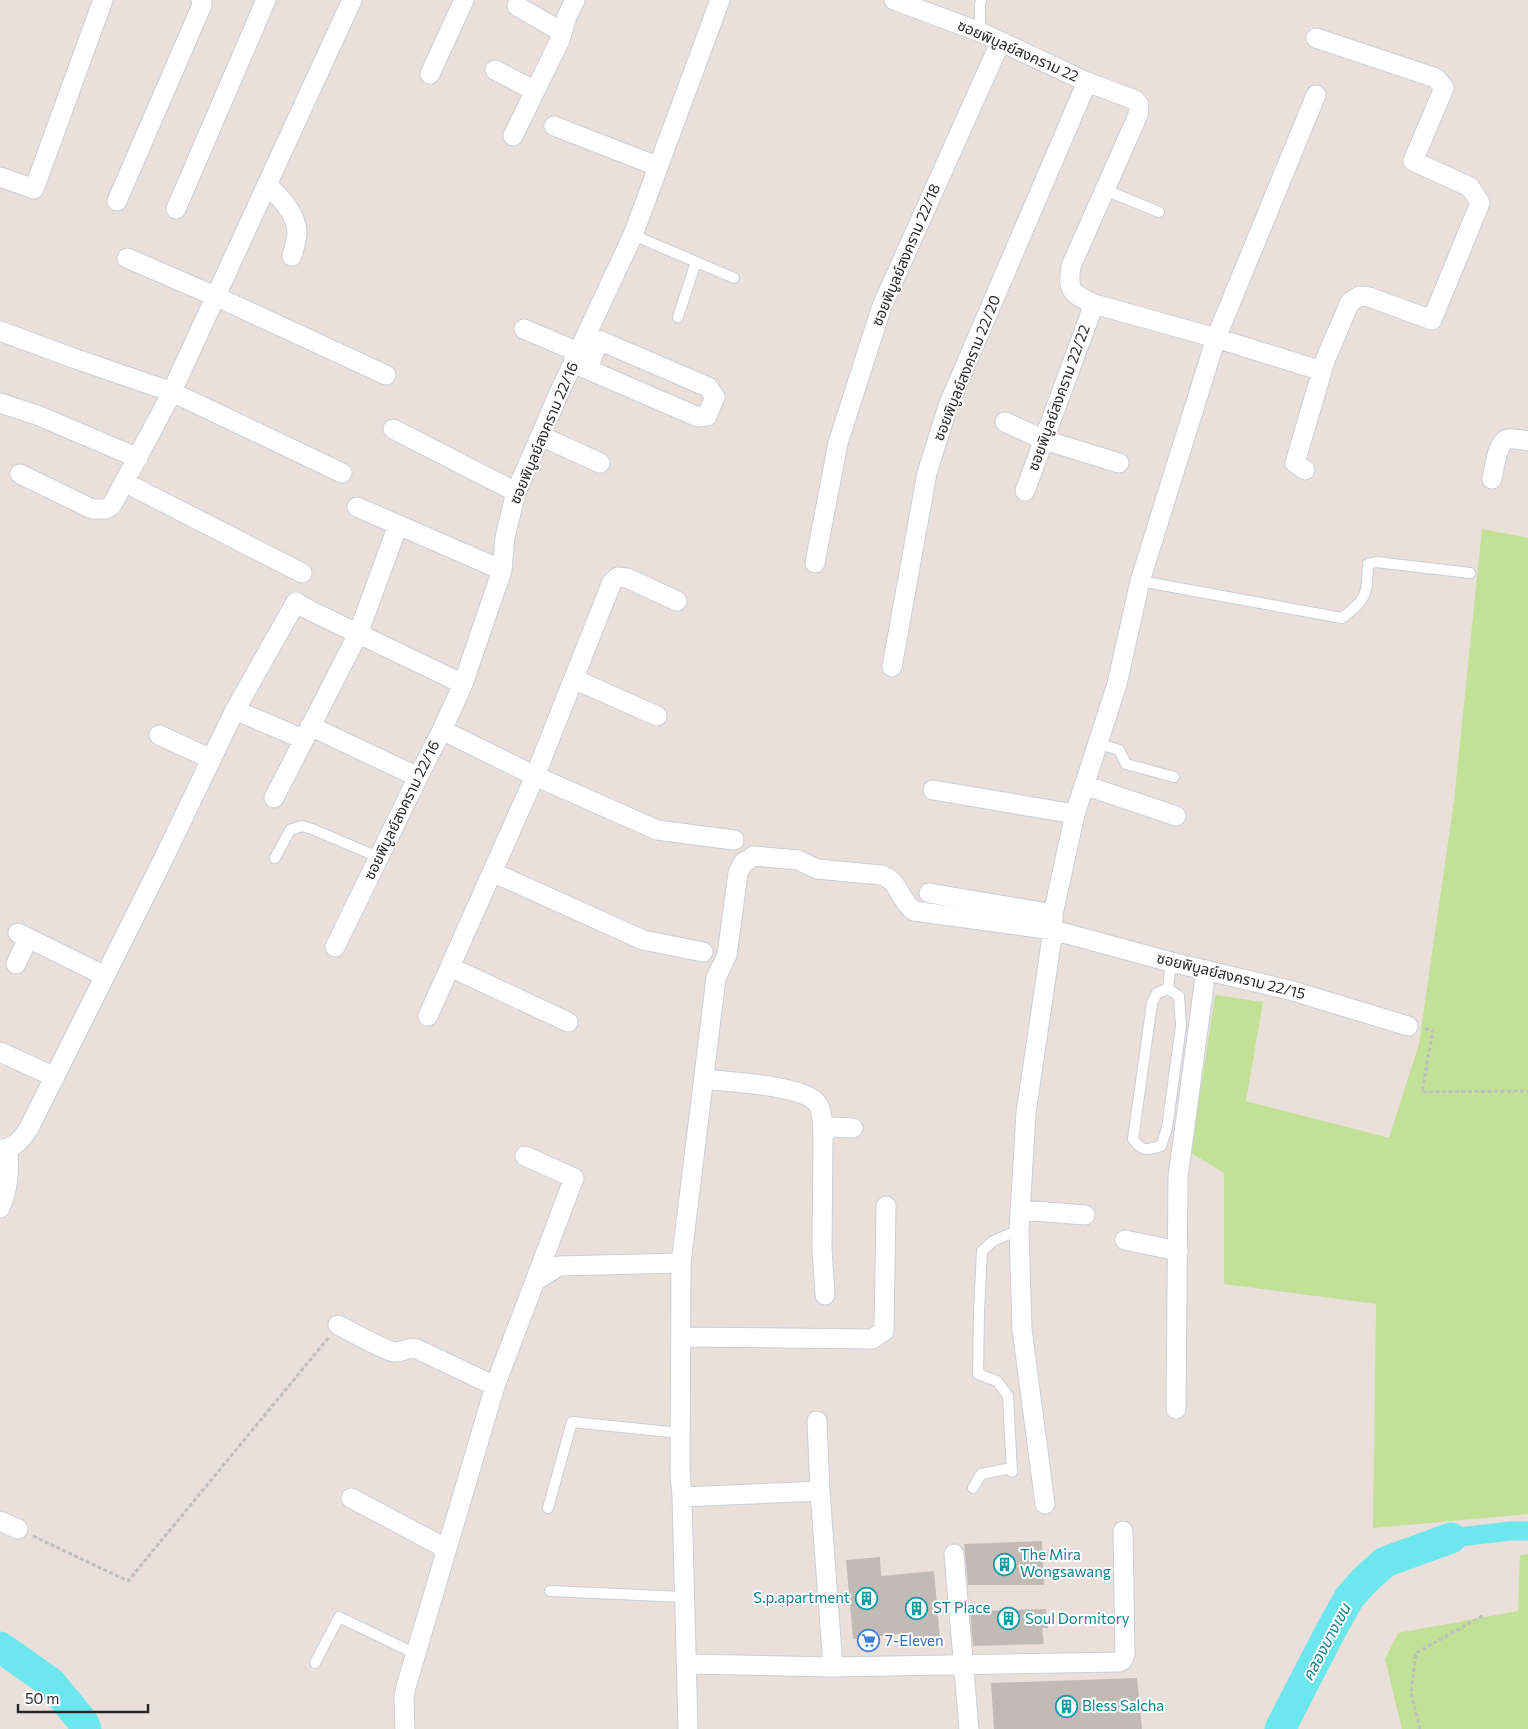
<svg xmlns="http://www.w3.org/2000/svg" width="1528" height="1729" font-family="Commissioner,'Noto Sans Thai',sans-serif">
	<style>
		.green { fill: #c0e196 }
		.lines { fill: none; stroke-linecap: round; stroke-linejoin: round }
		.canal { stroke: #6ce7ed; stroke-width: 19 }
		.river { stroke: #6ce7ed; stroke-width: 31 }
		.building { fill: #c2bbb5 }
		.lane-casing { stroke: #c8cfda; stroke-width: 12 }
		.street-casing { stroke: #c8cfda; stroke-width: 21 }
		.path { stroke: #bebebe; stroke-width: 3; stroke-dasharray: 4 2.5; stroke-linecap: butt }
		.lane { stroke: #fff; stroke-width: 10 }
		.street { stroke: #fff; stroke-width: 19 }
		.labels { text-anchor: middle; stroke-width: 4; stroke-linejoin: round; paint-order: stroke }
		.street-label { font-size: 15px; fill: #282828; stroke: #fff }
		.culture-label { font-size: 15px; fill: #0d838f; stroke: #fff; text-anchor: start }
		.shop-label { font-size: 15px; fill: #366cbe; stroke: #fff; text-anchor: start }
		.water-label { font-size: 16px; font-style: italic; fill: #0e7f8f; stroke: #fff }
	</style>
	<rect width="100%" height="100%" fill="#ebdfda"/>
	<path class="green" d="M1482 529 1528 538V1514L1373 1528 1376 1304 1224 1284V1173L1191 1153 1215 995 1263 1002 1246 1101 1389 1138 1419 1044 1454 801Z
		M1528 1554V1729H1402L1385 1659 1398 1633 1518 1611 1520 1555Z"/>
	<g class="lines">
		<path class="canal" d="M1451 1538 1510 1531H1528"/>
		<path class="river" d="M0 1647 51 1683 83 1722 86 1729
			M1280 1729 1330 1632 1349 1598 1364 1581 1385 1562 1451 1538"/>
	</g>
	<path class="building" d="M1042 1541 1044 1585H968L964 1544Z
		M880 1557 881 1576 934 1571 940 1640 900 1642V1634L853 1639 846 1560Z
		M1045 1609H1046L1048 1628H1042L1044 1644 973 1646 970 1611Z
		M1137 1678 1142 1729H994L991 1683Z"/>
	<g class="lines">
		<defs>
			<path id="lane" d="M980 32V4L981 0
				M1105 190 1159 212
				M633 235 734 278
				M678 317 696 262
				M1140 581 1342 618C1367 599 1367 595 1368 564L1376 562 1470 573
				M1097 743 1119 750 1126 764 1174 777
				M275 858 290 830 302 826 312 829 378 857
				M1168 989 1179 996 1181 1026 1167 1128 1161 1146C1147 1150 1142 1152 1133 1139L1152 1003 1157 993Z
				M1168 989 1171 962
				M1012 1472 1008 1396 997 1381 978 1374 979 1311 982 1251 993 1241 1019 1230
				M973 1488 981 1474 1012 1468
				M548 1508 572 1422 680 1433
				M550 1591 684 1597
				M315 1663 339 1617 416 1654"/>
			<path id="street" d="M894 0 980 32 1087 82 1135 100 1139 105 1138 115 1071 266C1067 291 1072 294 1094 304L1216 338 1322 371 1326 358 1350 302 1360 296 1369 297 1432 320 1480 203 1470 187 1413 161 1444 88 1436 78 1316 38
				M517 6 562 32
				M495 70 535 91
				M430 74 464 0
				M554 126 657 166
				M513 136 560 40 567 16 575 0
				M0 177 34 189 103 0
				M267 184C279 197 296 212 297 232 297 239 294 248 292 256
				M117 201 202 5 201 0
				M176 209 266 0
				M127 258 215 296 386 375
				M524 329 578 352
				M0 331 73 358 172 392 342 473
				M573 363C614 381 656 399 698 417L707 416 715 397 708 387 601 341 597 346 587 369
				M0 403 37 415 138 458
				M1005 422 1044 440 1119 463
				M393 429 516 492
				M541 436 600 463
				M1305 470 1295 463 1322 371
				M20 474 92 509H106L112 505 167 402 352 0
				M1492 479C1494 470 1497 441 1508 439 1513 438 1522 440 1528 441
				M124 482 302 573
				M1025 491 1094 304
				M357 507 502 570
				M815 563 838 443 882 306 1000 43
				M892 667 927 473 948 406 1087 82
				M574 679 657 716
				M235 710 303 739
				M310 726 418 777
				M442 730 535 776 657 830 734 840
				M159 735 211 759
				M1084 785 1176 816
				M933 790 1075 814
				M274 798 358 634 398 525
				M492 872 643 940 703 952
				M929 893 1053 914
				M18 933 105 976
				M335 947 418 777 442 730 463 684 502 570 505 537 516 492 559 393 633 235 720 0
				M16 964 28 938
				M450 967 568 1022
				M428 1016 535 776 612 582 618 577 627 578 677 601
				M0 1052 55 1077
				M704 1079C728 1082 798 1085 815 1101 824 1109 822 1127 823 1138
				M0 1149C14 1149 22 1139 29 1128L158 870 235 710 296 602 309 610 463 684
				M525 1156 574 1178 535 1281
				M0 1208C9 1188 9 1171 8 1149
				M1021 1210 1085 1215
				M1125 1240 1178 1251
				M825 1295 822 1249 823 1134 832 1127 853 1128
				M338 1325C352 1332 381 1349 394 1352 402 1353 408 1346 417 1349L495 1386 406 1687 404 1697 405 1729
				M681 1337 872 1339 884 1331 886 1206
				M495 1386 535 1281 559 1266 681 1263
				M1176 1409 1178 1177 1206 970
				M817 1421 820 1491 833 1667
				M682 1497 820 1491
				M351 1498 447 1549
				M1045 1504 1022 1329 1019 1230 1026 1113 1053 930V914L1075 814 1117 684 1140 581 1216 338 1316 95
				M0 1521 18 1529
				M954 1554 969 1729
				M686 1664 833 1667 1119 1662 1123 1660 1125 1654 1123 1531
				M688 1729 682 1497 680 1473 681 1263 716 978 727 955 738 873 743 863 754 856 798 860 817 869 881 875C899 880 900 901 914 911L1053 930 1171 962 1293 991 1408 1026"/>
		</defs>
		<use href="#lane" class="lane-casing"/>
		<use href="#street" class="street-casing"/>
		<path class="path" d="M1425 1029 1433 1030 1422 1092 1528 1091
			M33 1536 128 1581 329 1337
			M1420 1729 1411 1693 1416 1653 1484 1615"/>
		<use href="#lane" class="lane"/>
		<use href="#street" class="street"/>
	</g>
	<defs>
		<symbol id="building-ring" viewBox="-11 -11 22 22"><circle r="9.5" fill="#fff" stroke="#0f9aa8" stroke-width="1.5"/><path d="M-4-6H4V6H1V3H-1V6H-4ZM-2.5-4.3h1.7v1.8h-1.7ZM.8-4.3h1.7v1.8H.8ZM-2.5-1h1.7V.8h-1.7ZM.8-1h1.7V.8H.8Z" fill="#0f9aa8"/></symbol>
		<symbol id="supermarket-ring" viewBox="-11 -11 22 22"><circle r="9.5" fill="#fff" stroke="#3f7fe0" stroke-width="1.5"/><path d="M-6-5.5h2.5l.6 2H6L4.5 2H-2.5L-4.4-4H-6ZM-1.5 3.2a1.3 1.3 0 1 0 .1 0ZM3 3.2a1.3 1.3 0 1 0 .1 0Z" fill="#3f7fe0"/></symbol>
	</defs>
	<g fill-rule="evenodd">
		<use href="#building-ring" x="992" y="1552" width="25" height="25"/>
		<use href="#building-ring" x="854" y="1586" width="25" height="25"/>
		<use href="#building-ring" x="904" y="1596" width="25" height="25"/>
		<use href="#building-ring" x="996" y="1606" width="25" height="25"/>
		<use href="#supermarket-ring" x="856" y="1628" width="25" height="25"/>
		<use href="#building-ring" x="1054" y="1694" width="25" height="25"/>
	</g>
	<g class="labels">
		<g class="street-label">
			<text transform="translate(1018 51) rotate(24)" y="5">ซอยพิบูลย์สงคราม 22</text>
			<text transform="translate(906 255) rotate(-67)" y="5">ซอยพิบูลย์สงคราม 22/18</text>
			<text transform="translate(967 368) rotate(-68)" y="5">ซอยพิบูลย์สงคราม 22/20</text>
			<text transform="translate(1059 398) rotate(-70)" y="5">ซอยพิบูลย์สงคราม 22/22</text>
			<text transform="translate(544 433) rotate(-67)" y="5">ซอยพิบูลย์สงคราม 22/16</text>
			<text transform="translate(402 810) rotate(-64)" y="5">ซอยพิบูลย์สงคราม 22/16</text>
			<text transform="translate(1231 976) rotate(14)" y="5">ซอยพิบูลย์สงคราม 22/15</text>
		</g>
		<g class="culture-label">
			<text x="1020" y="1560">The Mira<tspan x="1020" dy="17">Wongsawang</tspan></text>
			<text x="850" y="1603" text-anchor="end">S.p.apartment</text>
			<text x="933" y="1613">ST Place</text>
			<text x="1025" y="1624">Soul Dormitory</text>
			<text x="1082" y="1711">Bless Salcha</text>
		</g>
		<g class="shop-label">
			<text x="885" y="1646">7-Eleven</text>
		</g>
		<g class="water-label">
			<text transform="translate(1326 1642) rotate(-62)" y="6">คลองบางเขน</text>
		</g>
	</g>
	<path d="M18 1704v8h130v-8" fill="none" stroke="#282828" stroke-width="2.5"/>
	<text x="25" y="1704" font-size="15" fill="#282828" stroke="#ffffff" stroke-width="4" paint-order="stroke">50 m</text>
</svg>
